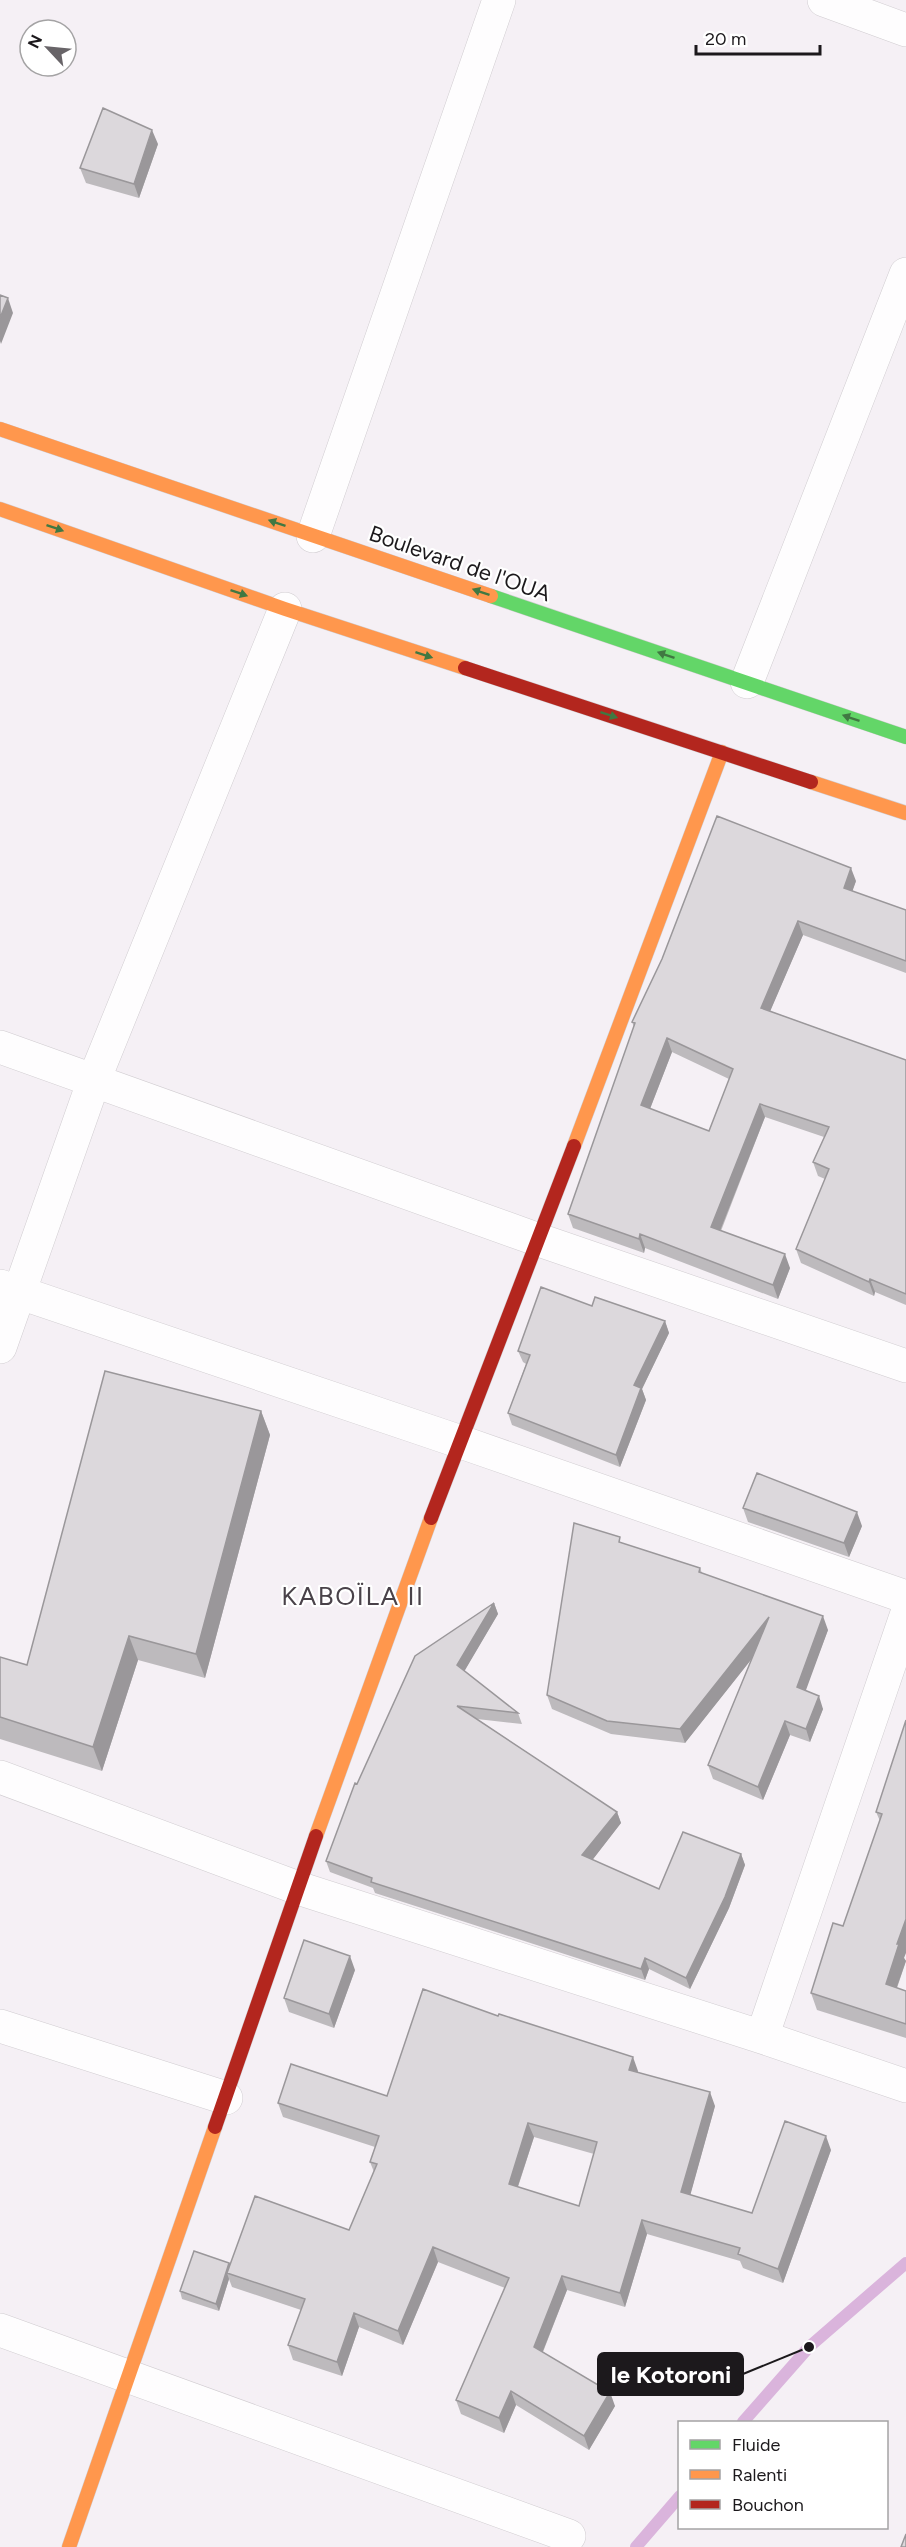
<svg xmlns="http://www.w3.org/2000/svg" width="906" height="2547" font-family="Figtree,sans-serif">
	<style>
		.lines { fill: none; stroke-linecap: round; stroke-linejoin: round }
		.stream { stroke: #dab4dc; stroke-width: 12 }
		.street-casing { stroke: #d1cdd1; stroke-width: 34 }
		.fast-casing { stroke: #d1cdd1; stroke-width: 15 }
		.slow-casing { stroke: #d1cdd1; stroke-width: 15 }
		.jam-casing { stroke: #d1cdd1; stroke-width: 15 }
		.street { stroke: #fefdfe; stroke-width: 33 }
		.fast { stroke: #63d668; stroke-width: 14 }
		.slow { stroke: #ff974d; stroke-width: 14 }
		.jam { stroke: #b3261e; stroke-width: 14 }
		.wall { fill: #bdbabd; fill-rule: evenodd }
		.shaded-wall { fill: #9a979a }
		.building { fill: #dcd8dc; stroke: #9a979a; stroke-width: 1.5; fill-rule: evenodd }
		.oneway { fill: #407842 }
		.labels { text-anchor: middle; stroke-width: 4.5; stroke-linejoin: round; paint-order: stroke }
		.street-label { font-size: 22px; fill: #1c191c; stroke: #fff }
		.quarter-label { font-size: 26px; letter-spacing: 1.5px; fill: #494249; stroke: #fff }
		.leader { fill: none; stroke: #1c191c; stroke-width: 2 }
		.callout-dot { fill: #1c191c; stroke: #fff; stroke-width: 2 }
		.callout { fill: #1c191c; stroke: #1c191c; stroke-width: 2 }
		.callout-label { font-size: 24px; text-anchor: middle; font-weight: bold; fill: #fff }
	</style>
	<rect width="100%" height="100%" fill="#f5f0f5"/>
	<g class="lines">
		<path class="stream" d="M743 2422 809 2347 906 2263
			M636 2547 680 2496"/>
		<defs>
			<path id="street" d="M824 0 906 30
				M313 536 499 0
				M747 682 906 274
				M0 1047 539 1240 906 1366
				M0 1286 458 1441 906 1597
				M0 1347 94 1080 285 609
				M0 1777 298 1888 762 2037 906 2086
				M0 2026 226 2098
				M762 2037 906 1616
				M0 2330 569 2536"/>
			<path id="fast" d="M491 596 906 737"/>
			<path id="slow" d="M0 429 491 596
				M0 509 285 609 465 668
				M811 782 906 813
				M574 1146 722 752
				M316 1836 431 1518
				M69 2547 215 2127"/>
			<path id="jam" d="M465 668 811 782
				M431 1518 574 1146
				M215 2127 316 1836"/>
		</defs>
		<use href="#street" class="street-casing"/>
		<use href="#fast" class="fast-casing"/>
		<use href="#slow" class="slow-casing"/>
		<use href="#jam" class="jam-casing"/>
		<use href="#street" class="street"/>
		<use href="#fast" class="fast"/>
		<use href="#slow" class="slow"/>
		<use href="#jam" class="jam"/>
	</g>
	<path class="wall" d="M158 144 139 198 86 183 80 168Z
		M856 881 852 891 906 910V973L803 935 770 1011 906 1060V1305L875 1292 874 1296 801 1263 796 1249 825 1179 818 1176 813 1162 824 1137 765 1117 721 1231 790 1268 778 1299 645 1248 644 1253 573 1228 568 1214 634 1027 632 1022ZM672 1052 729 1079 709 1131 650 1109Z
		M592 1306 665 1321 669 1333 642 1389 646 1400 620 1467 512 1425 508 1413 526 1364 523 1362 518 1351Z
		M261 1411 270 1435 205 1678 138 1660 102 1771 0 1739V1657L27 1665Z
		M743 1508 862 1526 849 1557 748 1522Z
		M622 1543 700 1568 702 1573 828 1630 805 1690 823 1709 810 1742 790 1735 763 1800 713 1779 708 1765 752 1658 685 1743 611 1734 552 1709 547 1695Z
		M494 1603 498 1614 464 1671 518 1713 522 1724 477 1719 617 1812 621 1823 592 1860 659 1889 741 1854 745 1865 729 1908 690 1989 649 1969 645 1980 375 1893 373 1888 330 1872 326 1861 357 1784Z
		M906 1720 904 1958 906 1961 897 1988 906 1991V2038L817 2010 811 1993 843 1926 880 1821 876 1812Z
		M355 1970 334 2028 289 2012 284 1998Z
		M638 2071 637 2072 715 2106 690 2195 752 2213 831 2150 783 2283 743 2268 740 2261 647 2234 625 2307 567 2290 543 2352 615 2406 589 2450 516 2405 504 2433 461 2414 456 2400 505 2288 438 2262 403 2345 359 2327 342 2376 293 2360 288 2345 301 2310 232 2287 229 2279 219 2311 182 2299 180 2291 229 2263 230 2265 349 2230 374 2172 370 2162 375 2147 283 2117 278 2103 387 2096ZM534 2137 594 2154 579 2206 518 2187Z"/>
	<path class="shaded-wall" d="M152 130 158 144 139 198 134 184Z
		M8 298 13 313 1 344 0 341V318Z
		M851 868 856 881 849 901 844 888Z
		M798 921 803 935 766 1021 761 1008Z
		M667 1038 672 1052 646 1119 641 1105Z
		M760 1104 765 1117 716 1241 711 1227Z
		M640 1234 645 1248 644 1253 639 1239Z
		M785 1254 790 1268 778 1299 773 1285Z
		M870 1279 875 1292 874 1296 869 1282Z
		M665 1321 669 1333 642 1389 646 1400 620 1467 616 1455 634 1385Z
		M261 1411 270 1435 205 1678 196 1654Z
		M857 1512 862 1526 849 1557 844 1543Z
		M494 1603 498 1614 461 1677 457 1665Z
		M823 1616 828 1630 802 1701 797 1687Z
		M769 1617 774 1631 685 1743 680 1729Z
		M129 1636 138 1660 102 1771 93 1747Z
		M819 1696 823 1709 810 1742 806 1729Z
		M785 1721 790 1735 763 1800 758 1787Z
		M617 1812 621 1823 587 1867 582 1855Z
		M741 1854 745 1865 729 1908 690 1989 686 1978Z
		M906 1919V1953L904 1958 906 1961 892 2001 886 1984 897 1944Z
		M350 1956 355 1970 334 2028 329 2014Z
		M645 1958 649 1969 645 1980 641 1969Z
		M633 2057 638 2071 634 2084 629 2070Z
		M710 2092 715 2106 687 2207 681 2192Z
		M528 2123 534 2137 514 2198 509 2184Z
		M826 2136 831 2150 783 2283 778 2269Z
		M642 2220 647 2234 625 2307 620 2293Z
		M433 2247 438 2262 403 2345 398 2331Z
		M229 2263 232 2271 227 2273 229 2279 219 2311 216 2304Z
		M562 2276 567 2290 539 2361 534 2347Z
		M354 2313 359 2327 342 2376 337 2362Z
		M511 2391 516 2405 504 2433 499 2418Z
		M610 2392 615 2406 589 2450 584 2436Z"/>
	<path class="building" d="M103 108 152 130 134 184 80 168Z
		M0 295 8 298 0 318Z
		M717 816 851 868 844 888 906 910V961L798 921 761 1008 906 1060V1294L870 1279 869 1282 796 1249 829 1169 813 1162 829 1127 760 1104 711 1227 785 1254 773 1285 640 1234 639 1239 568 1214 635 1023 632 1022 662 959ZM667 1038 733 1069 709 1131 641 1105Z
		M541 1287 592 1306 595 1297 665 1321 634 1385 641 1388 616 1455 508 1413 530 1355 518 1351Z
		M105 1371 261 1411 196 1654 129 1636 93 1747 0 1717V1657L27 1665Z
		M757 1473 857 1512 844 1543 743 1508Z
		M574 1523 620 1537 619 1542 700 1568 699 1572 823 1616 797 1687 819 1696 806 1729 785 1721 758 1787 708 1765 769 1617 680 1729 607 1721 547 1695Z
		M494 1603 457 1665 518 1713 457 1706 617 1812 582 1855 659 1889 683 1832 741 1854 725 1897 686 1978 645 1958 641 1969 371 1882 372 1878 326 1861 355 1783 357 1784 415 1656Z
		M906 1720V1919L897 1944H899L886 1984 906 1991V2024L811 1993 833 1923 843 1926 882 1814 876 1812Z
		M304 1940 350 1956 329 2014 284 1998Z
		M423 1989 498 2016 499 2014 633 2057 629 2070 710 2092 681 2192 752 2213 785 2121 826 2136 778 2269 738 2254 740 2248 642 2220 620 2293 562 2276 534 2347 610 2392 584 2436 511 2391 499 2418 456 2400 509 2278 433 2247 398 2331 354 2313 337 2362 288 2345 305 2299 227 2273 255 2196 349 2230 377 2164 370 2162 379 2136 278 2103 291 2064 387 2096ZM528 2123 597 2142 579 2206 509 2184Z
		M194 2251 229 2263 216 2304 180 2291Z
		M906 2534V2547H901Z"/>
	<defs><path id="oneway-solid" d="M-6-.8H1V-3.2L6.5 0L1 3.2V.8H-6Z" transform="scale(1.5)"/></defs>
	<g class="oneway">
		<use href="#oneway-solid" transform="translate(277 523) rotate(-161)"/>
		<use href="#oneway-solid" transform="translate(55 528) rotate(19)"/>
		<use href="#oneway-solid" transform="translate(481 592) rotate(-161)"/>
		<use href="#oneway-solid" transform="translate(239 593) rotate(19)"/>
		<use href="#oneway-solid" transform="translate(424 655) rotate(18)"/>
		<use href="#oneway-solid" transform="translate(666 655) rotate(-161)"/>
		<use href="#oneway-solid" transform="translate(609 715) rotate(18)"/>
		<use href="#oneway-solid" transform="translate(851 718) rotate(-161)"/>
	</g>
	<g class="labels">
		<g class="street-label">
			<text transform="translate(460 563) rotate(19)" y="8">Boulevard de l'OUA</text>
		</g>
		<g class="quarter-label">
			<text x="353" y="1605">KABOÏLA II</text>
		</g>
	</g>
	<path class="leader" d="M809 2347L743 2374"/>
	<circle class="callout-dot" cx="809" cy="2347" r="6"/>
	<rect class="callout" x="598" y="2353" width="145" height="42" rx="6"/>
	<g class="callout-label">
		<text x="671" y="2383">le Kotoroni</text>
	</g>
	<rect x="678" y="2421" width="210" height="108" fill="#ffffff" stroke="#a4a3a4" stroke-width="1.5"/>
	<rect x="690" y="2440" width="30" height="9" fill="#63d668" stroke="#a4a3a4" stroke-width="1.5"/>
	<text x="732" y="2451" font-size="18" fill="#1c191c">Fluide</text>
	<rect x="690" y="2470" width="30" height="9" fill="#ff974d" stroke="#a4a3a4" stroke-width="1.5"/>
	<text x="732" y="2481" font-size="18" fill="#1c191c">Ralenti</text>
	<rect x="690" y="2500" width="30" height="9" fill="#b3261e" stroke="#a4a3a4" stroke-width="1.5"/>
	<text x="732" y="2511" font-size="18" fill="#1c191c">Bouchon</text>
	<g transform="translate(48 48) rotate(296)"><circle r="28" fill="#ffffff" stroke="#a4a3a4" stroke-width="1.5"/>
	<path d="M0-4.5L10 22L0 15L-10 22Z" fill="#686468"/>
	<text y="-9" font-size="16" font-weight="bold" text-anchor="middle" fill="#1c191c">N</text>
	</g>
	<path d="M696 45v9h124v-9" fill="none" stroke="#1c191c" stroke-width="3"/>
	<text x="705" y="45" font-size="18" fill="#1c191c" stroke="#ffffff" stroke-width="4.5" paint-order="stroke">20 m</text>
</svg>
